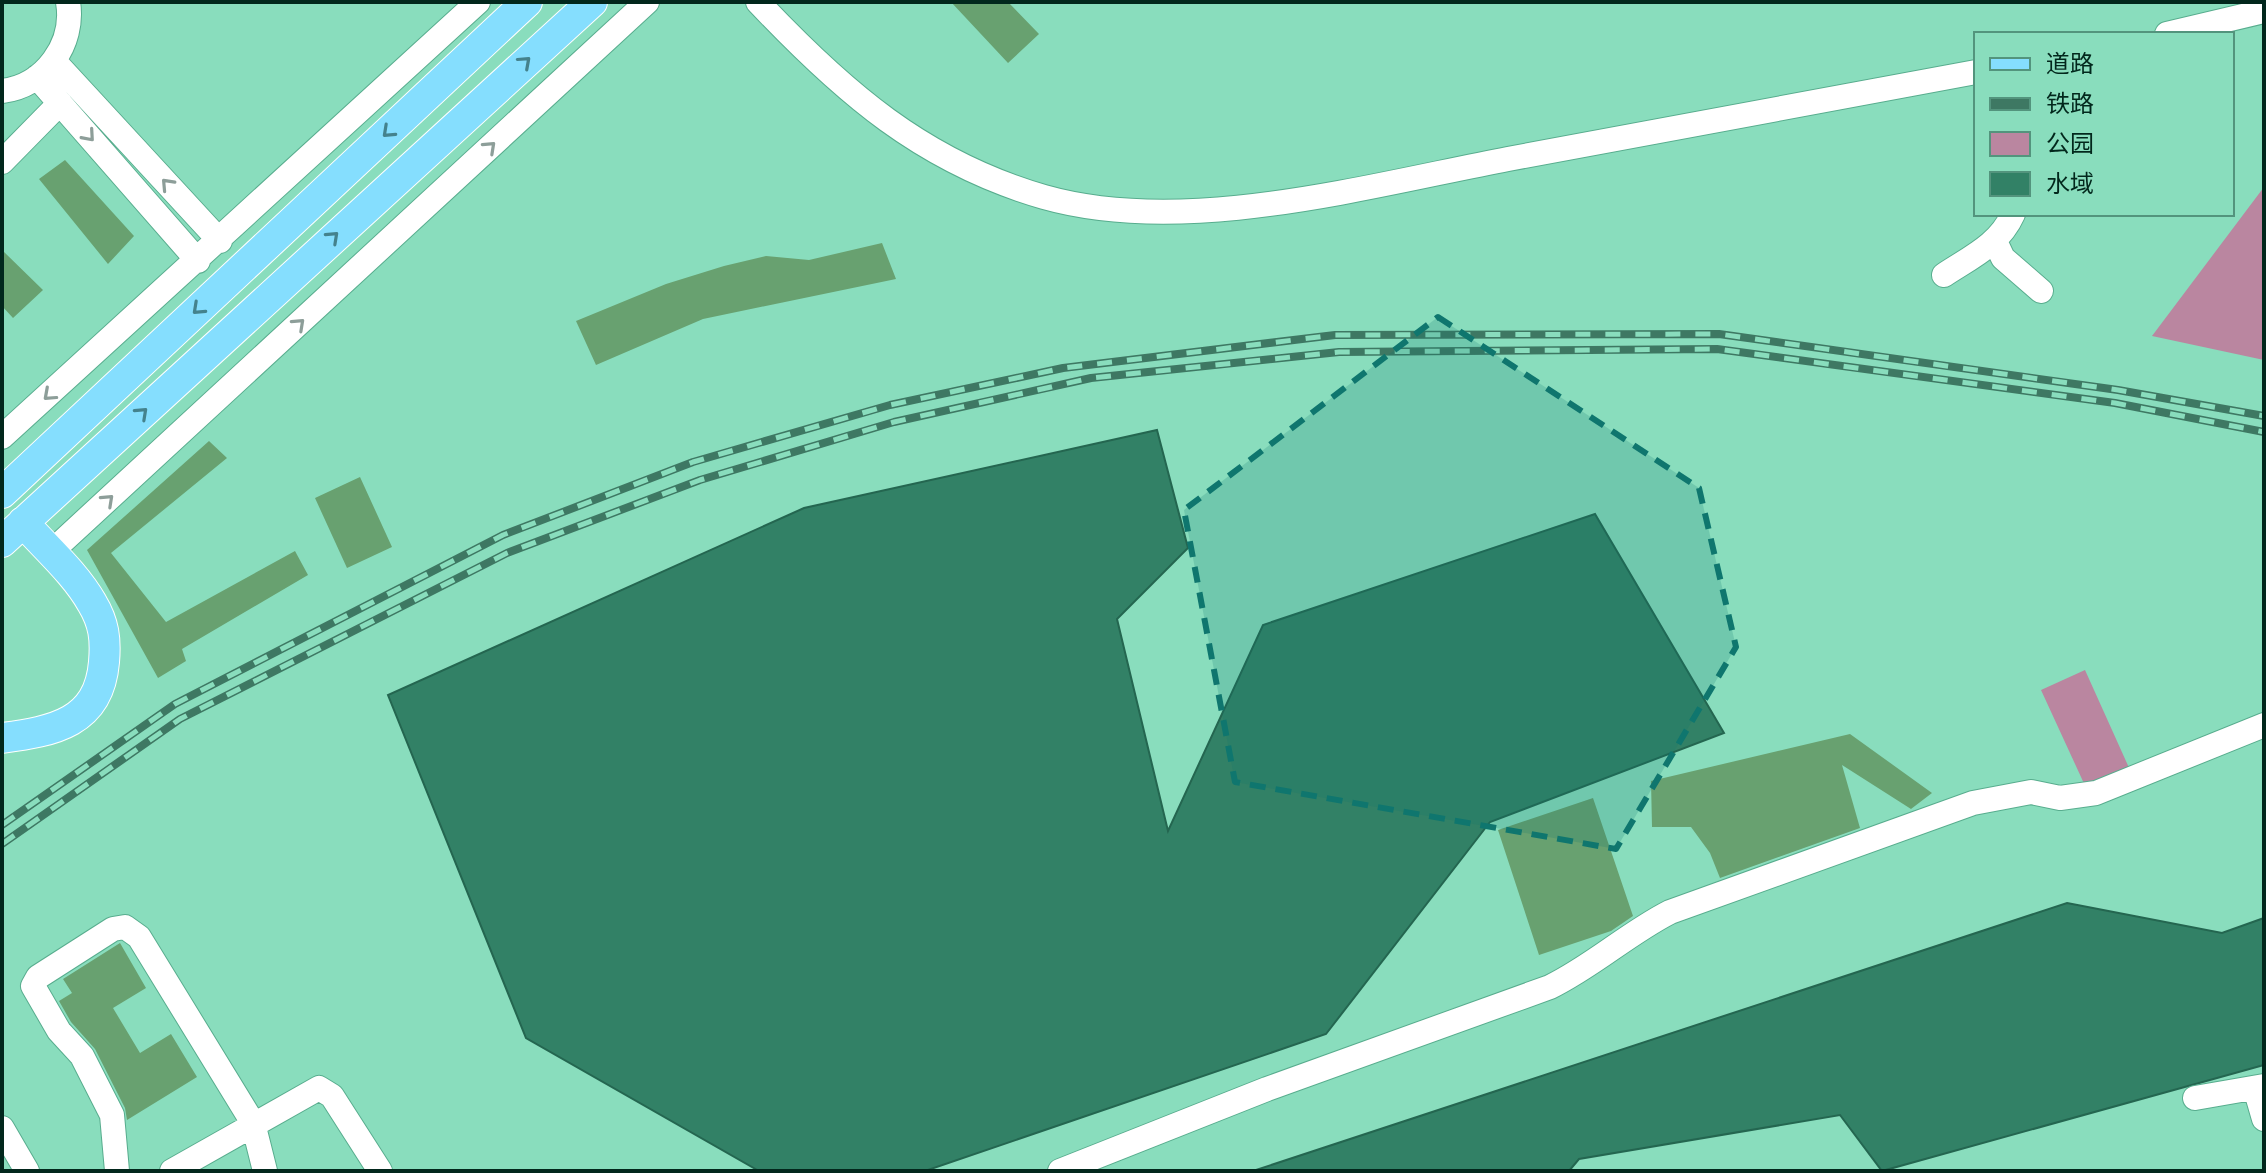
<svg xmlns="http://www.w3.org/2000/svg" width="2266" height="1173" font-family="'Public Sans','Noto Sans SC',sans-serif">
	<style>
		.green { fill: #ba86a0 }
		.water { fill: #328166; stroke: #246650; stroke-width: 2 }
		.building { fill: #68a170 }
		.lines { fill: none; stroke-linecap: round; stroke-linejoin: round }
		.minor-casing { stroke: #58ad8e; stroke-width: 26 }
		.major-casing { stroke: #fff; stroke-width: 32 }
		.minor { stroke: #fff; stroke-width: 24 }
		.major { stroke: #85defe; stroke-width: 30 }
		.rail-casing { stroke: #3e7863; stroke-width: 8 }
		.rail { stroke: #89ddbd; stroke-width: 5; stroke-dasharray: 15; stroke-linecap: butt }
		.oneway { stroke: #44828d }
		.oneway2 { stroke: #8d9e99 }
		.marked { fill: #0f766e; fill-opacity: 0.2; stroke: #0f766e; stroke-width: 6; stroke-dasharray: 16 10; stroke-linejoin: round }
	</style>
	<rect width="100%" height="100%" fill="#89ddbd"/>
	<path class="green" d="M2264 187V360L2152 336Z
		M2085 670 2130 770 2087 790 2041 690Z"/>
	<path class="water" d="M1157 430 1188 548 1117 619 1168 831 1263 625 1595 514 1724 733 1490 822 1326 1034 925 1171H759L526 1038 388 695 804 508Z
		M2067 903 2222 933 2264 918V1065L1882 1171 1840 1115 1579 1159 1569 1171H1253Z"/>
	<path class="building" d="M951 2H1008L1039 34 1008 63Z
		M65 160 134 236 108 264 39 179Z
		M882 243 896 279 703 319 596 365 576 321 666 284 724 266 766 256 809 260Z
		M2 250 43 290 13 318 2 306Z
		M209 441 227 458 111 553 166 622 295 551 308 575 182 649 186 661 158 678 87 550Z
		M360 477 392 547 347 568 315 498Z
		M1850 734 1932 793 1911 809 1842 765 1860 828 1720 878 1710 853 1691 827H1652L1651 781Z
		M1593 798 1633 916 1611 931 1539 955 1498 830Z
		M120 943 146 988 113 1008 140 1053 171 1034 197 1077 127 1120 125 1108 95 1049 71 1022 59 1001 72 993 63 979Z"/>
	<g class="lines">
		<defs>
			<path id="minor" d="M758 2C843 92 923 162 1044 197 1185 237 1367 186 1508 159 1664 130 1820 101 1976 72
				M2167 34 2264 11
				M54 61 220 241
				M37 77 198 261
				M2 91C45 86 75 44 68 2
				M2 162 60 103
				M1995 241 2003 258 2041 291
				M1944 275C1971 257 1999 245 2013 214
				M2 437 478 2
				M50 553 647 2
				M2255 1088 2264 1119
				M2195 1098 2264 1086
				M2 1128 27 1171
				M117 1171 112 1115 82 1056 59 1031 33 986 38 977 113 929 125 927 139 937 253 1123 265 1171
				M172 1171 319 1088 332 1096 380 1171
				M1060 1171 1267 1089 1550 987C1593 966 1627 934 1670 912L1973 803 2031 792 2060 798 2096 793 2264 725"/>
			<path id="major" d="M2 493 527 2
				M2 542 592 2
				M2 738C54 731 99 723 104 662 106 639 104 623 92 603 75 573 46 548 23 522"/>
		</defs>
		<use href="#minor" class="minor-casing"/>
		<use href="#major" class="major-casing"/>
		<use href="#minor" class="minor"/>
		<use href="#major" class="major"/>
		<defs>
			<path id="rail" d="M2 825 175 704 503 535 693 462 890 405 1063 368 1335 335 1719 334 2118 390 2264 416
				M2 844 180 719 507 553 700 480 894 422 1091 378 1339 352 1717 349 2115 403 2264 432"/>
		</defs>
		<use href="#rail" class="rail-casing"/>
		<use href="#rail" class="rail"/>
	</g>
	<defs><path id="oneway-chevron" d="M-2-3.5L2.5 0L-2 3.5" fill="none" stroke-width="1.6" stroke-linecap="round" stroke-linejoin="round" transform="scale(2)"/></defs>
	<g class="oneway">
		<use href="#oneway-chevron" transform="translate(525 62) rotate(-42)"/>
		<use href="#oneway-chevron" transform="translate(388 132) rotate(137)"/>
		<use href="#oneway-chevron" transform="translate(333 237) rotate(-43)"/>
		<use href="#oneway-chevron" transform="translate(198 309) rotate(137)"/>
		<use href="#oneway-chevron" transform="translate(142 413) rotate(-43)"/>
	</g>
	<g class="oneway2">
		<use href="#oneway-chevron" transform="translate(89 136) rotate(49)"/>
		<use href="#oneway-chevron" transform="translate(490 147) rotate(-43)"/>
		<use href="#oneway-chevron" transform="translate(167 184) rotate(-133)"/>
		<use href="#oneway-chevron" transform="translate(299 324) rotate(-43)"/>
		<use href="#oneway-chevron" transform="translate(49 395) rotate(138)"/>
		<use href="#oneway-chevron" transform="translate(108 500) rotate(-43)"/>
	</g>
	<path class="marked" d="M1438 317 1699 488 1736 647 1616 849 1235 782 1184 510Z"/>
	<rect width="2266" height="1173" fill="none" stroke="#02271c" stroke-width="8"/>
	<rect x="1974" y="32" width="260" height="184" fill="#89ddbd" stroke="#53947d" stroke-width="2"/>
	<rect x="1990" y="58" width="40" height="12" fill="#85defe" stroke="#53947d" stroke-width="2"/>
	<text x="2046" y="72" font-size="24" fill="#02271c">道路</text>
	<rect x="1990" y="98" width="40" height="12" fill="#3e7863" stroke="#53947d" stroke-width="2"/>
	<text x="2046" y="112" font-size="24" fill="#02271c">铁路</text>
	<rect x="1990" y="132" width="40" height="24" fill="#ba86a0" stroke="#53947d" stroke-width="2"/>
	<text x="2046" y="152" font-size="24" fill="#02271c">公园</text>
	<rect x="1990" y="172" width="40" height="24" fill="#328166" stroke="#53947d" stroke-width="2"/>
	<text x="2046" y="192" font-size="24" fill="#02271c">水域</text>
</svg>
